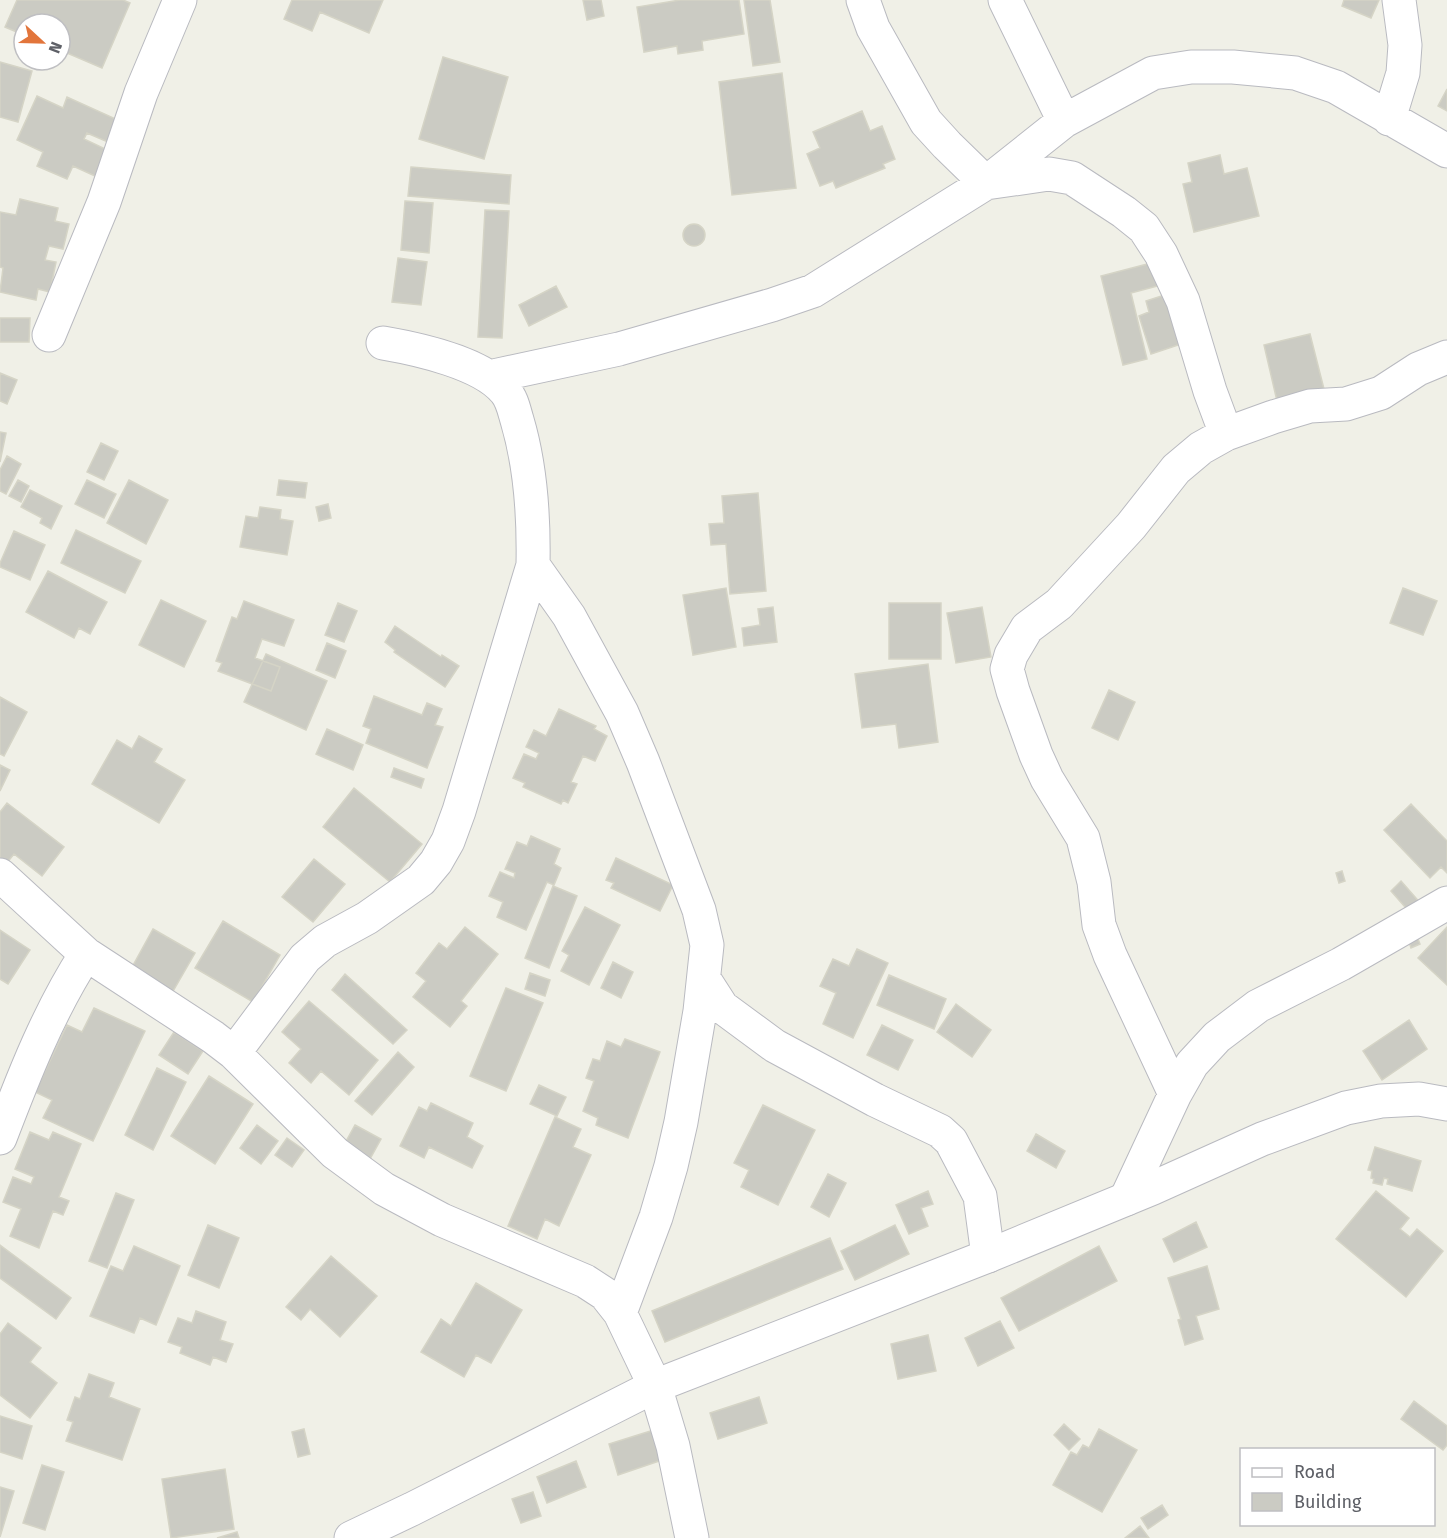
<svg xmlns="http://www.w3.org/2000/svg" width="1447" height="1538" font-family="'Fira Sans',sans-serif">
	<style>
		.building { fill: #cbcbc3; stroke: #d5d4c6; stroke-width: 1.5 }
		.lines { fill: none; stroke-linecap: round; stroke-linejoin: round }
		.minor-casing { stroke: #b9bac0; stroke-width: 35 }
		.tertiary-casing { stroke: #b9bac0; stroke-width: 35 }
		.minor { stroke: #fff; stroke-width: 33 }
		.tertiary { stroke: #fff; stroke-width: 33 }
	</style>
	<rect width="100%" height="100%" fill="#f0f0e7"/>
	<path class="building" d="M17 0H123L130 3 102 68 60 50V24H24V35L5 27Z
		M292 0H383L369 33 320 12 312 31 284 19Z
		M583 0H601L604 16 587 20Z
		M680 0H739L744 34 702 41 703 50 678 54 677 46 644 52 637 7Z
		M744 0H770L780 62 753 66Z
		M1344 0H1379L1371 18 1342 6Z
		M443 57 508 77 484 159 419 139Z
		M0 62 32 71 18 122 0 117Z
		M782 73 796 188 732 195 719 82Z
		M1447 89V111L1438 106Z
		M37 96 63 108 67 97 118 120 108 142 87 133 84 139 118 155 106 181 73 166 67 179 37 166 43 152 17 140Z
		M862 111 870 131 882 126 895 159 883 164 885 168 836 188 833 181 820 186 807 154 820 148 813 132Z
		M1220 155 1224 174 1247 168 1259 216 1194 232 1183 184 1192 182 1188 163Z
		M411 167 511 175 509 204 408 196Z
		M20 199 58 208 55 221 69 224 63 249 49 246 45 260 56 262 50 292 38 289 36 300 0 292 3 268 0 267V212L16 215Z
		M405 201 433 203 429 253 401 250Z
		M485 210 509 211 502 338 478 337Z
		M683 235a11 11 0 1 1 22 0a11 11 0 1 1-22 0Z
		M398 258 427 262 421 305 392 302Z
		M1159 261 1165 284 1131 293 1147 359 1123 365 1101 276Z
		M556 286 567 307 529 326 519 305Z
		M1174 292 1190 341 1151 354 1139 316 1149 312 1146 301Z
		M0 318H30L29 342H0Z
		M1310 334 1324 389 1277 401 1264 345Z
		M0 373 17 380 7 404 0 401Z
		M0 432 6 433 0 462Z
		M101 443 118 451 104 480 87 472Z
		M7 456 21 464 6 494 0 491V470Z
		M18 480 29 486 21 502 9 496Z
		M87 480 116 494 104 518 75 504Z
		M129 480 168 500 146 544 107 523Z
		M279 480 307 483 305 498 277 495Z
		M30 490 62 506 51 529 40 523 42 518 21 507Z
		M758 493 766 591 730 594 726 544 711 545 709 524 724 523 722 496Z
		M328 504 331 518 319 521 316 507Z
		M260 507 281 510 280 519 293 521 287 555 240 547 246 516 258 518Z
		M76 530 141 561 125 593 61 563Z
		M14 531 45 545 30 580 0 567V563Z
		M48 571 107 602 90 634 79 628 74 638 26 612Z
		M726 588 736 647 693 655 683 595Z
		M1403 588 1437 601 1423 635 1390 623Z
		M161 600 206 621 184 667 139 645Z
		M244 601 294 620 284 646 262 639 255 658 280 667 271 691 218 671 222 663 216 661 232 617 237 619Z
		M338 603 357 611 344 642 325 635Z
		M889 603H941V659H889Z
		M773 607 777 642 744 646 742 628 760 625 758 609Z
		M982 607 991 657 956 663 947 613Z
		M395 626 441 657 442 655 459 666 445 687 394 652 395 650 385 642Z
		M327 643 346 651 335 678 316 670Z
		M266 654 327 681 306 730 244 702Z
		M928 664 938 742 899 748 896 724 862 728 855 674Z
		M1109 690 1135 702 1118 740 1092 728Z
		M374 696 422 715 427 703 442 709 435 725 443 727 427 768 366 743 371 729 363 726Z
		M0 697 27 712 4 756 0 754Z
		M559 709 596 726 594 729 607 736 595 761 583 756 571 782 577 784 568 803 563 800 561 804 523 787 525 783 513 778 524 754 536 759 539 753 526 747 534 730 546 736Z
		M327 729 363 745 353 770 316 754Z
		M139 736 162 749 154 762 185 780 159 823 92 784 117 740 132 749Z
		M0 765 10 770 0 791Z
		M394 768 424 779 421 788 391 777Z
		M354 788 422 844 390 882 323 827Z
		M7 803 64 847 42 876 14 854 2 869 0 867V812Z
		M1411 804 1447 841V873L1441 867 1430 878 1384 830Z
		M531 836 560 849 554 864 561 868 554 885 547 882 526 930 497 917 503 902 489 896 500 872 514 878 515 873 505 869 517 842 527 846Z
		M616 858 673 885 660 911 611 888 614 883 606 880Z
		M314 859 345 884 313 922 282 897Z
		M1342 871 1345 881 1339 883 1336 873Z
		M1401 881 1422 905 1412 915 1391 891Z
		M553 886 577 896 549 968 525 958Z
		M585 907 620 925 589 985 561 971 569 955 562 951Z
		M223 921 280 955 253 1002 195 968Z
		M465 927 498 954 461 1001 467 1006 450 1027 413 997 426 981 416 973 439 943 447 949Z
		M1447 927V985L1418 958Z
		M153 929 195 953 172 993 131 969Z
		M0 930 30 950 8 984 0 979Z
		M1418 939 1420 944 1411 948 1409 942Z
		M857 949 888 963 853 1038 823 1024 836 993 820 986 833 959 849 966Z
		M613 962 633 972 621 998 601 988Z
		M530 973 550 980 545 996 525 989Z
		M345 974 407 1030 393 1044 332 990Z
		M889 975 946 999 934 1029 877 1005Z
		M506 988 543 1003 506 1091 470 1076Z
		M309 1001 378 1060 349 1095 321 1071 311 1083 289 1063 301 1049 282 1032Z
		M956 1004 991 1030 972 1057 937 1032Z
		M94 1008 145 1031 93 1141 43 1118 52 1100 35 1092 67 1025 82 1032Z
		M1409 1020 1427 1049 1382 1080 1363 1051Z
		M882 1025 913 1040 898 1070 867 1055Z
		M174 1032 203 1051 188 1074 159 1055Z
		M625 1039 660 1052 628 1138 596 1125 598 1118 583 1111 594 1081 586 1078 593 1059 600 1061 607 1041 621 1047Z
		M398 1052 414 1067 372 1115 355 1101Z
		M157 1068 186 1082 153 1150 125 1135Z
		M209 1076 253 1104 215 1164 171 1136Z
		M539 1085 566 1097 557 1116 530 1104Z
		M431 1103 473 1123 467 1137 483 1146 472 1168 429 1147 424 1158 400 1146 419 1107 427 1111Z
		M763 1105 815 1130 778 1205 741 1187 749 1170 734 1163Z
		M555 1117 581 1129 573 1147 591 1155 559 1226 545 1219 537 1239 508 1226Z
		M257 1125 278 1141 261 1164 240 1148Z
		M355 1125 381 1139 370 1159 344 1145Z
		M30 1132 49 1140 53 1132 81 1144 59 1197 69 1201 63 1215 53 1211 39 1248 10 1236 21 1209 3 1202 13 1177 31 1184 34 1177 15 1169Z
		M1036 1134 1065 1151 1056 1168 1027 1151Z
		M287 1138 304 1150 292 1167 275 1155Z
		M1375 1147 1421 1161 1412 1191 1387 1184 1388 1179 1384 1178 1382 1185 1373 1183 1374 1179 1371 1178 1372 1171 1368 1170Z
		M828 1174 846 1183 829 1217 811 1207Z
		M928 1191 933 1204 921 1208 928 1226 909 1234 896 1205Z
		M1376 1191 1409 1218 1400 1229 1410 1237 1417 1229 1443 1251 1406 1297 1336 1239Z
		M116 1193 134 1200 107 1268 89 1261Z
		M1196 1222 1207 1247 1174 1262 1163 1239Z
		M208 1225 239 1238 219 1288 188 1275Z
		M895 1225 909 1254 855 1280 841 1251Z
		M830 1238 843 1269 665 1342 652 1311Z
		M0 1245 71 1298 56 1319 0 1278Z
		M134 1246 180 1266 156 1325 140 1318 134 1333 90 1316 111 1266 123 1271Z
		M1099 1246 1117 1281 1019 1331 1001 1298Z
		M331 1256 377 1296 340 1337 310 1309 301 1320 286 1307Z
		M1207 1266 1219 1309 1196 1316 1203 1339 1185 1345 1178 1320 1181 1319 1168 1278Z
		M476 1283 522 1310 491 1363 476 1355 464 1377 421 1352 441 1319 451 1326Z
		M196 1311 226 1322 220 1340 233 1344 226 1362 213 1357 210 1365 180 1353 182 1347 168 1342 178 1318 192 1323Z
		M1000 1321 1014 1348 978 1366 965 1338Z
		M8 1323 41 1348 30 1362 57 1383 30 1418 0 1395V1334Z
		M928 1335 936 1371 898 1379 891 1344Z
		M89 1374 114 1383 109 1397 140 1409 122 1460 66 1441 73 1422 67 1420 75 1397 80 1399Z
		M759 1397 767 1423 718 1439 710 1413Z
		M1414 1401 1447 1426V1445L1443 1450 1401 1419Z
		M0 1416 32 1426 22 1459 0 1452Z
		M1064 1424 1080 1439 1069 1450 1054 1435Z
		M304 1429 310 1454 298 1457 292 1432Z
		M657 1429 668 1458 618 1475 609 1444Z
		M1099 1429 1137 1450 1102 1512 1053 1485 1071 1452 1077 1455 1083 1445 1089 1448Z
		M576 1461 586 1487 547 1503 537 1477Z
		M42 1465 64 1472 45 1530 23 1523Z
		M225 1469 234 1529 171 1538 162 1479Z
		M0 1487 14 1491 0 1537Z
		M533 1492 541 1516 521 1523 512 1499Z
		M1162 1505 1168 1515 1148 1529 1141 1518Z
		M1140 1526 1149 1538H1125Z
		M237 1532 239 1538H217Z"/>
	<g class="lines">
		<defs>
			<path id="minor" d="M863 0 873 28 926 122 947 145 986 183 1049 174 1072 178 1124 212 1144 228 1161 254 1183 301 1210 391 1226 434
				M1005 0 1064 121
				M1389 119 1403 73 1405 45 1399 0
				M49 335 104 202 141 93 180 0
				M489 377 619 349 772 305 813 291 986 183 1064 121 1153 73 1191 67H1233L1295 73 1336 87 1447 151
				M533 565 569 616 622 713 643 762 699 910 707 945 700 1011 681 1122 671 1166 656 1217 620 1313
				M0 875 86 954 213 1037 234 1053 335 1153 384 1189 442 1220 585 1281 605 1294 620 1313 655 1386 673 1446 692 1538
				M704 979 722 1007 775 1046 875 1100 940 1131 951 1141 980 1196 988 1256
				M234 1053 305 958 325 941 367 918 421 880 436 862 448 841 459 811 533 565C534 516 531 467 517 420 514 410 512 399 505 391 482 363 418 349 383 343
				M1175 1094 1110 955 1099 925 1094 882 1083 838 1047 779 1036 755 1013 691 1007 669 1011 655 1027 628 1059 604 1131 526 1176 469 1201 448 1226 434 1273 417 1310 406 1346 404 1381 393 1418 369 1447 357
				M0 1138C24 1075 49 1011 86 954
				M1126 1199 1175 1094 1192 1064 1217 1037 1258 1006 1341 964 1447 903"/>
			<path id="tertiary" d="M351 1538 412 1509 655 1386 988 1256 1153 1188 1262 1139 1346 1108 1381 1101 1419 1099 1447 1104"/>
		</defs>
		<use href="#minor" class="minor-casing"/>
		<use href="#tertiary" class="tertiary-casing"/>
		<use href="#minor" class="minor"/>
		<use href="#tertiary" class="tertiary"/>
	</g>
	<rect x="1240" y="1448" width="195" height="78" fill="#ffffff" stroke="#bfbfc2" stroke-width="1.5"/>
	<rect x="1252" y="1468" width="30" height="9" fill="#ffffff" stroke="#bfbfc2" stroke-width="1.5"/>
	<text x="1294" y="1478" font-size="18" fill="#5e6067">Road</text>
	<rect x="1252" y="1493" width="30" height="18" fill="#cbcbc3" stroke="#bfbfc2" stroke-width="1.5"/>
	<text x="1294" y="1508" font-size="18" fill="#5e6067">Building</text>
	<g transform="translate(42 42) rotate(112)"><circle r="28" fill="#ffffff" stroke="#bfbfc2" stroke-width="1.5"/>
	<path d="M0-4.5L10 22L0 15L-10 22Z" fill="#e2753b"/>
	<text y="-9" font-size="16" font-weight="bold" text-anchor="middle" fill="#5e6067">N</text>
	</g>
</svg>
